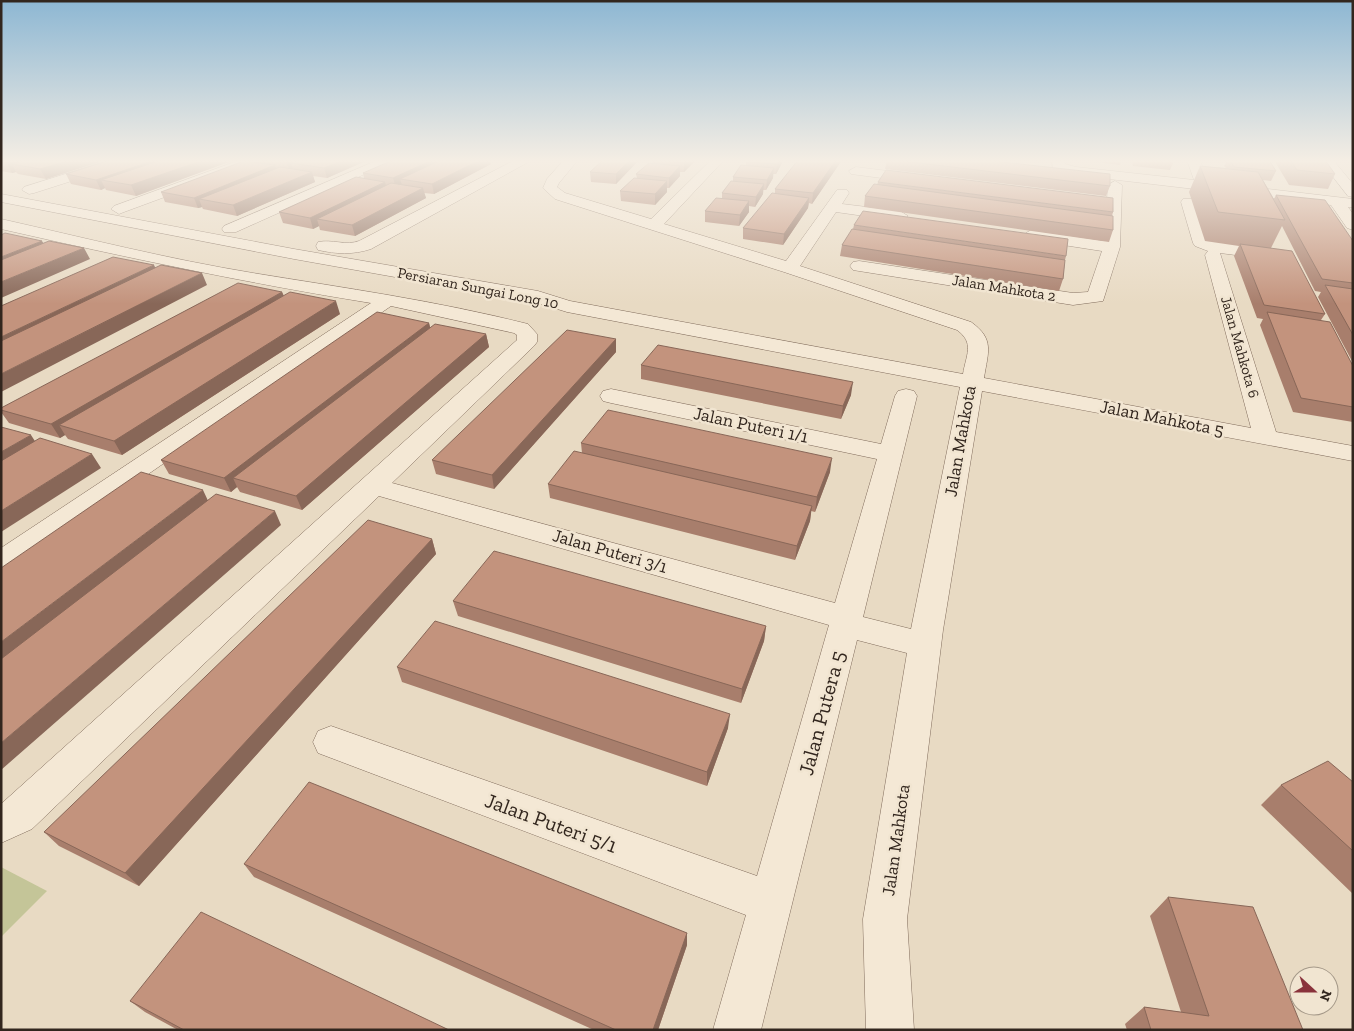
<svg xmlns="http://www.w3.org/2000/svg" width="1354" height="1031" font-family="'Zilla Slab',serif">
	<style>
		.green { fill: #c4c598 }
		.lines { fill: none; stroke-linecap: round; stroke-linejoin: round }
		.street-casing { stroke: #816c5c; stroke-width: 1 }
		.street { fill: #f4e8d5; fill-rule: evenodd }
		.wall { fill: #a87e6c }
		.shaded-wall { fill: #886758 }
		.building { fill: #c3937d; stroke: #886758 }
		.labels { text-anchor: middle; stroke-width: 5; stroke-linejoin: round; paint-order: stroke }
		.far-street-label { font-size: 15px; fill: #32261e; stroke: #f1e5d1 }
		.street-label { font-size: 18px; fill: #32261e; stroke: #f1e5d1 }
		.near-street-label { font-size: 21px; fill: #32261e; stroke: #f1e5d1 }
	</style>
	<rect width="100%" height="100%" fill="#e8dac3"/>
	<path class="green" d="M1 867 47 891 1 937Z"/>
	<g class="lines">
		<defs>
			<path id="street" d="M110 160H130L128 163 34 193 29 194 22 190 24 187Z
				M240 160H259L257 163 124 212 119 214 111 209 114 206Z
				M378 160H396L236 232H224L222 229 224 226Z
				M515 160H532L371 249C353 255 336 254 318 250L316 246 318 242C332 239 346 246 359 241Z
				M564 160H578L559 183 557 187 565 193 651 219 711 160H724L664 224 786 261 837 190H847L849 193 842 204 900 211 908 216 900 221 836 212 800 266 971 322C995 339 988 352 984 378L1251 428 1205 255 1208 251 1195 246 1193 243 1181 202 1183 199H1193L1208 240 1274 250 1280 251 1282 255 1280 259 1274 260 1220 253 1276 432 1353 446V461L982 391 943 630 907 919 914 1030H866L863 919 907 653 857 640 761 1030H713L746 915 318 753 313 742 318 731 331 726 757 876 829 625 379 496 32 829 1 843V804L517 340V335L514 333 391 306 11 569 1 572V548L371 303C247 283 124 257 1 229V219C85 238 168 259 253 273 345 288 437 301 528 324L537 334V342L534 346 392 483 835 603 877 459 611 403 603 401 600 396 603 391 611 389 881 444 895 396 898 391 906 389 914 391 917 396 863 617 911 629 960 387 567 312 535 302 294 259 1 202V194L294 249 538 291 570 301 963 374C966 355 975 343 957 330L784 272 555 199 543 188 547 179Z
				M1052 160H1064L1065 164 1076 167 1194 180 1187 160H1200L1208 182 1353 199V207H1348L1353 214V230L1347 228 1331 205 1075 175 1053 169Z
				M1320 160H1333L1353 184V197L1348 196Z
				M856 167 920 175 927 179 920 183 851 174 849 171Z
				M1115 181 1122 185 1120 247 1103 301 1073 305 859 271 853 270 850 266 853 262 859 261 1073 293 1088 292 1102 251 1031 240 1023 235 1031 230 1104 241 1108 185Z"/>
		</defs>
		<use href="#street" class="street-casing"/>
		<use href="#street" class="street"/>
	</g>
	<path class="wall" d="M1 160H106L46 179 18 174 16 172 12 173 1 171Z
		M234 160 136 196 106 190 105 188 101 190 71 184 66 174Z
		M257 160H368L327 178 313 176 315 182 237 216 203 209 202 207 198 208 165 202 161 192 258 163Z
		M639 160 616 184 591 182 590 172Z
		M652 160H695V161L684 172H680V176L669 188H667V192L655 205 621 201 620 191 637 178 636 174 653 163Z
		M748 160H782V163L776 174H773V178L766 190H763V194L755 207 749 206V212L739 226 705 222V211L722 198V193L733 181V177L746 166V162Z
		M842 160 812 204 809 203 808 208 783 245 743 239V228L775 193V189Z
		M887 160H984L1110 186 1106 196 885 169Z
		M1088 160H1122L1120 165 1088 161Z
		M1132 160H1174V161L1170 170 1133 166Z
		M1224 160H1267L1276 171 1271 181 1263 180 1274 199 1276 195 1353 241V363L1318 297 1321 292 1315 291 1282 226 1271 248 1325 314 1321 320 1353 366V422L1293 412 1260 325 1263 319 1257 318 1234 256 1239 246 1205 241 1189 192 1200 166 1226 168 1224 166 1226 163Z
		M1274 160H1325L1335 174 1328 189 1289 185Z
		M491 164 434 194 424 193 426 198 355 236 320 230 319 226 313 229 283 223 279 212 364 178 363 173Z
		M878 182 1113 212 1112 216 1113 230 1109 242 864 207 865 196 877 185Z
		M854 225 1066 256 1065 260 1063 279 1059 291 840 256 842 245 853 229Z
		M282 292 284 296 340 314 122 455 68 439 65 435 60 438 9 423 1 412V408Z
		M429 323 430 328 486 334 489 347 302 510 240 492 237 487 231 492 169 474 161 460Z
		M616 339V352L494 489 436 474 432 460Z
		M641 365 851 395 841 419 641 379Z
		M581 443 830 472 815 512 811 511 810 521 795 560 550 498 548 484 582 453Z
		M432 539 436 554 139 886 59 846 44 832Z
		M453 601 766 626 764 641 741 703 458 616Z
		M397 667 728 728 707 786 402 682Z
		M1353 782V894L1261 805 1281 785Z
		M244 864 687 933V945L658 1030H594L254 877Z
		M1168 897 1303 1030H1127L1125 1024 1144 1007 1181 1012 1150 916Z
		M130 1001 449 1030H178L145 1012Z"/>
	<path class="shaded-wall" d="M19 160H56L12 164 16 172 12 173 7 163Z
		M71 160H106L46 179 40 169Z
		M155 160H187L101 180 105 188 101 190 96 180Z
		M204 160H234L136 196 131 185Z
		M292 160H319L291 163 293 170 290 172 287 162Z
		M344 160H368L327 178 324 168Z
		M432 160H454L400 179 402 185 396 188 393 178Z
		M480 160H490L491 164 434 194 432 184Z
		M630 160H639L616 184V174Z
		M686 160H695V161L684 172V163Z
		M780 160H782V163L776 174 777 164Z
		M836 160H842L812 204 813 193Z
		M275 165 278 175 199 199 202 207 198 208 194 198Z
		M680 166V176L669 188V178Z
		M774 168 773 178 766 190 767 180Z
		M312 172 315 182 237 216 233 205Z
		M667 181V192L655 205V194Z
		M385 182 388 192 317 219 319 226 313 229 310 218Z
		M764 184 763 194 755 207 756 197Z
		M423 188 426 198 355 236 352 225Z
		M809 198 808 208 783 245 784 234Z
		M749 201V212L739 226 740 215Z
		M42 241 49 252 1 271V257Z
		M84 248 90 259 1 298V282Z
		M154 265 160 277 1 353V337Z
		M202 273 207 285 1 392V374Z
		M282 292 287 304 59 425 65 435 60 438 51 424Z
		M336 301 340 314 122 455 114 441Z
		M429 323 432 335 233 478 237 487 231 492 224 478Z
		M486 334 489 347 302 510 296 496Z
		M616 339V352L494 489 492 475Z
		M853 382 851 395 841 419 843 406Z
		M31 435 40 449 1 472V452Z
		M92 454 101 468 1 532V511Z
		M832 458 830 472 815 512 817 497Z
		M203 490 210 505 1 667V642Z
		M812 506 810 521 795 560 797 546Z
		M275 511 281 525 1 770V743Z
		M432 539 436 554 139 886 125 873Z
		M766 626 764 641 741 703 742 689Z
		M730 714 728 728 707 786V772Z
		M687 933V945L658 1030H653Z"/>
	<path class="building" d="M1 160H19L7 163 1 162Z
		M26 160H71L40 169 12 164Z
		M110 160H155L96 180 66 174Z
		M161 160H204L131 185 101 180Z
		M274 160H292L287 162Z
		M299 160H344L324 168 291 163Z
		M393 160H432L393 178 363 173Z
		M441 160H480L432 184 400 179Z
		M603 160H630L616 174 590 172Z
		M656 160H686L684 163Z
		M748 160H780L777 164 746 162Z
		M798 160H836L813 193 775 189Z
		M894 160H984L1110 174V186Z
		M1230 160H1269L1276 171 1234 167Z
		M1290 160H1325L1335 174 1297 170Z
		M244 161 275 165 194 198 161 192Z
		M649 163 680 166 669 178 636 174Z
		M741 165 774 168 767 180 733 177Z
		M1200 166 1258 172 1285 220 1218 212Z
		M280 167 312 172 233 205 199 199Z
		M886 170 1113 198V212L878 182Z
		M356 177 385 182 310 218 279 212Z
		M634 178 667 181 655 194 620 191Z
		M731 181 764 184 756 197 722 193Z
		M391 183 423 188 352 225 317 219Z
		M874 184 1113 216V230L865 196Z
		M772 193 809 198 784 234 743 228Z
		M1276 195 1325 200 1353 241V283L1322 279Z
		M716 198 749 201 740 215 705 211Z
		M863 211 1068 239 1066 256 854 225Z
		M852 229 1065 260 1063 279 842 245Z
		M5 233 42 241 1 257V235Z
		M49 241 84 248 1 282V260Z
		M1240 244 1292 251 1325 314 1264 305Z
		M113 257 154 265 1 337V306Z
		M161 265 202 273 1 374V341Z
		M238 283 282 292 51 424 1 410V408Z
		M1325 285 1353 289V335Z
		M290 292 336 301 114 441 59 425Z
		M377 312 429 323 224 478 161 460Z
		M1267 312 1330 322 1353 366V407L1301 398Z
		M435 324 486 334 296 496 233 478Z
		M567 330 616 339 492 475 432 460Z
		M658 345 853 382 843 406 641 365Z
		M608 410 832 458 817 497 581 443Z
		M1 427 31 435 1 452Z
		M40 438 92 454 1 511V461Z
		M574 451 812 506 797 546 548 484Z
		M141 472 203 490 1 642V568Z
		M216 494 275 511 1 743V659Z
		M368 520 432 539 125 873 44 832Z
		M494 551 766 626 742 689 453 601Z
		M435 621 730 714 707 772 397 667Z
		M1328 761 1353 782V851L1281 785Z
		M309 782 687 933 653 1030H616L244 864Z
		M1168 897 1253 907 1303 1030H1151L1144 1007 1209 1016Z
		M201 912 449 1030H184L130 1001Z"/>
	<linearGradient id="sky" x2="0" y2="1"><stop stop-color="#8db7d3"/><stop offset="0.53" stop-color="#f5eee4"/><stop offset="1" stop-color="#f5eee4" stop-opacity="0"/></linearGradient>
	<rect width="1354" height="304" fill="url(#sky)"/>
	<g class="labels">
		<g class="far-street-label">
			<text transform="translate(478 288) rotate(11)" y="5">Persiaran Sungai Long 10</text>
			<text transform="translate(1004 288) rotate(9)" y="5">Jalan Mahkota 2</text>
			<text transform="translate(1240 347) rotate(74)" y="5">Jalan Mahkota 6</text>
		</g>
		<g class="street-label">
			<text transform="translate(1162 418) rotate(11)" y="6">Jalan Mahkota 5</text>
			<text transform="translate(751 425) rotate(12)" y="6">Jalan Puteri 1/1</text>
			<text transform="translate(960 441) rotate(-80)" y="6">Jalan Mahkota</text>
			<text transform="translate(610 551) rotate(16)" y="6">Jalan Puteri 3/1</text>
			<text transform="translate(896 840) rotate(-82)" y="6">Jalan Mahkota</text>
		</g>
		<g class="near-street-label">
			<text transform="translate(822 713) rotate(-75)" y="7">Jalan Putera 5</text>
			<text transform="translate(551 823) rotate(20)" y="7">Jalan Puteri 5/1</text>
		</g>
	</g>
	<rect width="1354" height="1031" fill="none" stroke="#32261e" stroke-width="5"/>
	<g transform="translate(1314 991) rotate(111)"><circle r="24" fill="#f1e5d1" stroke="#a59989"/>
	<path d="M0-4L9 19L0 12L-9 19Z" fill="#89323b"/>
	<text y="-8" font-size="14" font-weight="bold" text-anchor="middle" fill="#32261e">N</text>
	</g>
</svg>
